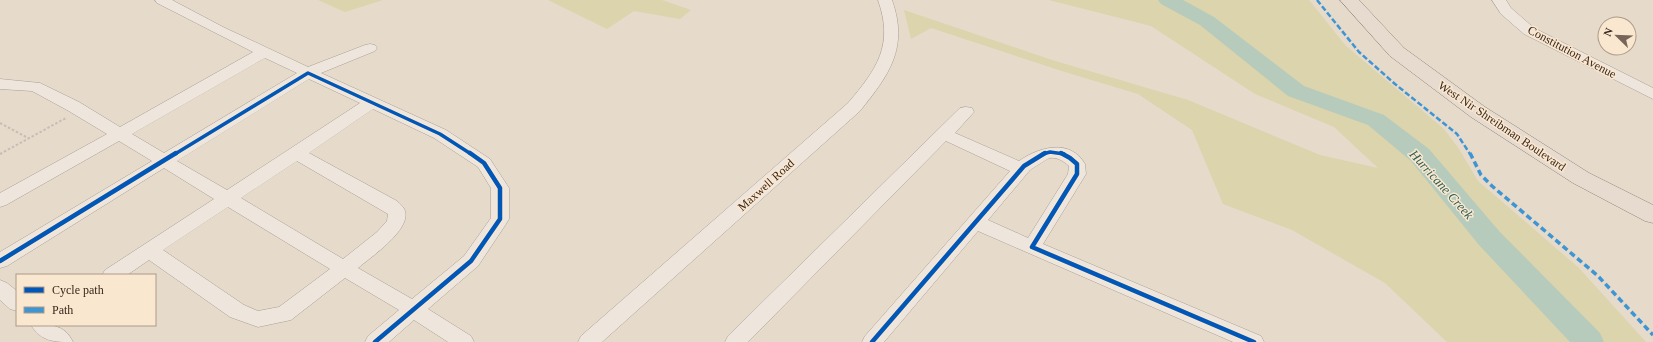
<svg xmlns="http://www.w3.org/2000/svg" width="1653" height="342" font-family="Georgia,serif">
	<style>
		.green { fill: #dbd4ac }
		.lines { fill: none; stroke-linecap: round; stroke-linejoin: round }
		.river { fill: #b6cbbc; fill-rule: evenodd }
		.minor-casing { stroke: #ab9f94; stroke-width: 1 }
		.major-casing { stroke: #90857b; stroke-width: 1 }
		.path { stroke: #c7bdb4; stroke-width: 2; stroke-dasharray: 2.5 2; stroke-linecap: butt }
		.minor { fill: #eee6dd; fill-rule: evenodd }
		.major { fill: #e6dbce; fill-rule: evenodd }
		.quiet-far1 { stroke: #3e95d4; stroke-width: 2.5; stroke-dasharray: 5.5 2.5; stroke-linecap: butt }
		.quiet { stroke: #3e95d4; stroke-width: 3.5; stroke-dasharray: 6 3.5; stroke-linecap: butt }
		.cycleway-far1-casing { stroke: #f9e7cf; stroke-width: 5.5 }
		.cycleway-casing { stroke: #f9e7cf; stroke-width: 7 }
		.cycleway-far1 { stroke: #0057b8; stroke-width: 3.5 }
		.cycleway { stroke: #0057b8; stroke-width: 4.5 }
		.labels { text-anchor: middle; stroke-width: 3; stroke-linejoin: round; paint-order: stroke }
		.street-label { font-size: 12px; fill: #3b261b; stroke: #f9e7cf }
		.water-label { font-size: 13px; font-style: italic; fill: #295c51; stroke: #f9e7cf }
	</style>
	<rect width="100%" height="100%" fill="#e6dacb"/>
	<path class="green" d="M318 0H383L345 12Z
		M548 0H662L691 10 680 19 634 11 607 29Z
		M1049 0H1309L1346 46 1444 129 1459 149 1478 181 1579 268 1646 342H1447L1385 283 1292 230 1223 204 1192 130 1138 94 1065 72 931 28 911 39 904 10 1052 60 1188 100 1320 155 1378 168 1334 127 1255 94 1151 26Z"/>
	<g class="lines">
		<path class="river" d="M1158 0H1183L1214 17 1304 86 1384 115 1429 149 1499 231 1600 333 1604 342H1570L1479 245 1411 161 1368 125 1288 96 1200 25 1161 4Z"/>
		<defs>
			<path id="minor" d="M155 0H172L223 27 308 67 365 45 370 44 375 45 377 48 375 51 321 73 446 130 490 159 509 188V219L506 224 478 266 428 309 471 336 474 342H448L414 320 389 342H365L368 336 399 310 345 278 291 320 258 327 230 317 149 260 127 275H102L105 270 214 199 164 168 7 266 0 268V252L152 161 119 141 6 205 0 207V193L107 134 67 110 32 91 0 89V79L40 83 79 102 120 127 253 52 157 3ZM265 58 297 73 164 153 132 134ZM309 79 360 103 227 190 177 161ZM373 109 434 138 478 167 491 188V218L464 256 412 299 358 268C371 257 411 230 405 211 404 207 400 204 397 201L309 153ZM297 161 388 214 387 221 377 232 343 259 241 198ZM228 207 330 269 279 307 258 311 244 305 163 250Z
				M878 0H892C909 48 889 75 860 111L602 342H578L581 336 848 103C877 69 894 45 878 0Z
				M1492 0H1506L1511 8 1534 28 1653 88V99L1524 34 1501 14Z
				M966 107 972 108 974 112 955 133 1019 161C1039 147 1070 138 1085 164L1086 174 1043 244 1261 336 1264 342H1233L978 231 884 342H862L865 336 1010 171 946 141 748 342H725L728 336 960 108ZM1049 158C1057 157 1062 160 1069 166L1068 174 1028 238 988 220 1030 170Z
				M0 280 7 283 17 291V311L10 309 0 300Z
				M31 325C49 325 64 323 73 342 55 342 41 342 31 325Z"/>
			<path id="major" d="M1340 0H1359L1404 48 1485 107 1589 173 1653 205V223L1645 221 1573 183 1471 117 1390 56Z"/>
		</defs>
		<use href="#minor" class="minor-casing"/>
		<use href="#major" class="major-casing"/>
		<path class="path" d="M0 123 28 138
			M0 154 66 118"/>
		<use href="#minor" class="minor"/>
		<use href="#major" class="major"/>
		<path class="quiet-far1" d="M1317 0 1359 52 1395 84 1457 134 1470 154"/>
		<path class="quiet" d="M1470 153 1481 175 1492 186 1598 276 1653 335"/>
		<defs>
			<path id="cycleway-far1" d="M175 154 308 73 440 134 471 154
				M1043 154 1050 152 1064 154"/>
			<path id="cycleway" d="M1061 153 1070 158 1077 164V174L1032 247 1254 342
				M0 261 176 153
				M375 342 471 261 500 219V188L484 163 470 153
				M872 342 1024 166 1045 153"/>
		</defs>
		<use href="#cycleway-far1" class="cycleway-far1-casing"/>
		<use href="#cycleway" class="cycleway-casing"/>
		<use href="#cycleway-far1" class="cycleway-far1"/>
		<use href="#cycleway" class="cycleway"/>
	</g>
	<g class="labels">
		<g class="street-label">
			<text transform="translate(1572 52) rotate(28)" y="4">Constitution Avenue</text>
			<text transform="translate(1502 126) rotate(34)" y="4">West Nir Shreibman Boulevard</text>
			<text transform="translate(766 185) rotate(-42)" y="4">Maxwell Road</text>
		</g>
		<g class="water-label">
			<text transform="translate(1442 184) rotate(48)" y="5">Hurricane Creek</text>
		</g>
	</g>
	<rect x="16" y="274" width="140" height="52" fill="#f9e7cf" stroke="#ad9a87"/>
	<rect x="24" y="287" width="20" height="6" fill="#0057b8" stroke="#ad9a87"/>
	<text x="52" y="294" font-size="12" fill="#3b261b">Cycle path</text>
	<rect x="24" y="307" width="20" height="6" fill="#3e95d4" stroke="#ad9a87"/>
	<text x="52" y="314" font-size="12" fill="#3b261b">Path</text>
	<g transform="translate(1617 36) rotate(293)"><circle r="19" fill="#f9e7cf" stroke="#ad9a87"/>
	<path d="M0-3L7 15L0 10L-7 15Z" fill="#776559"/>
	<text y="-6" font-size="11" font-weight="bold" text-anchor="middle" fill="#3b261b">N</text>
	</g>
</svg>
